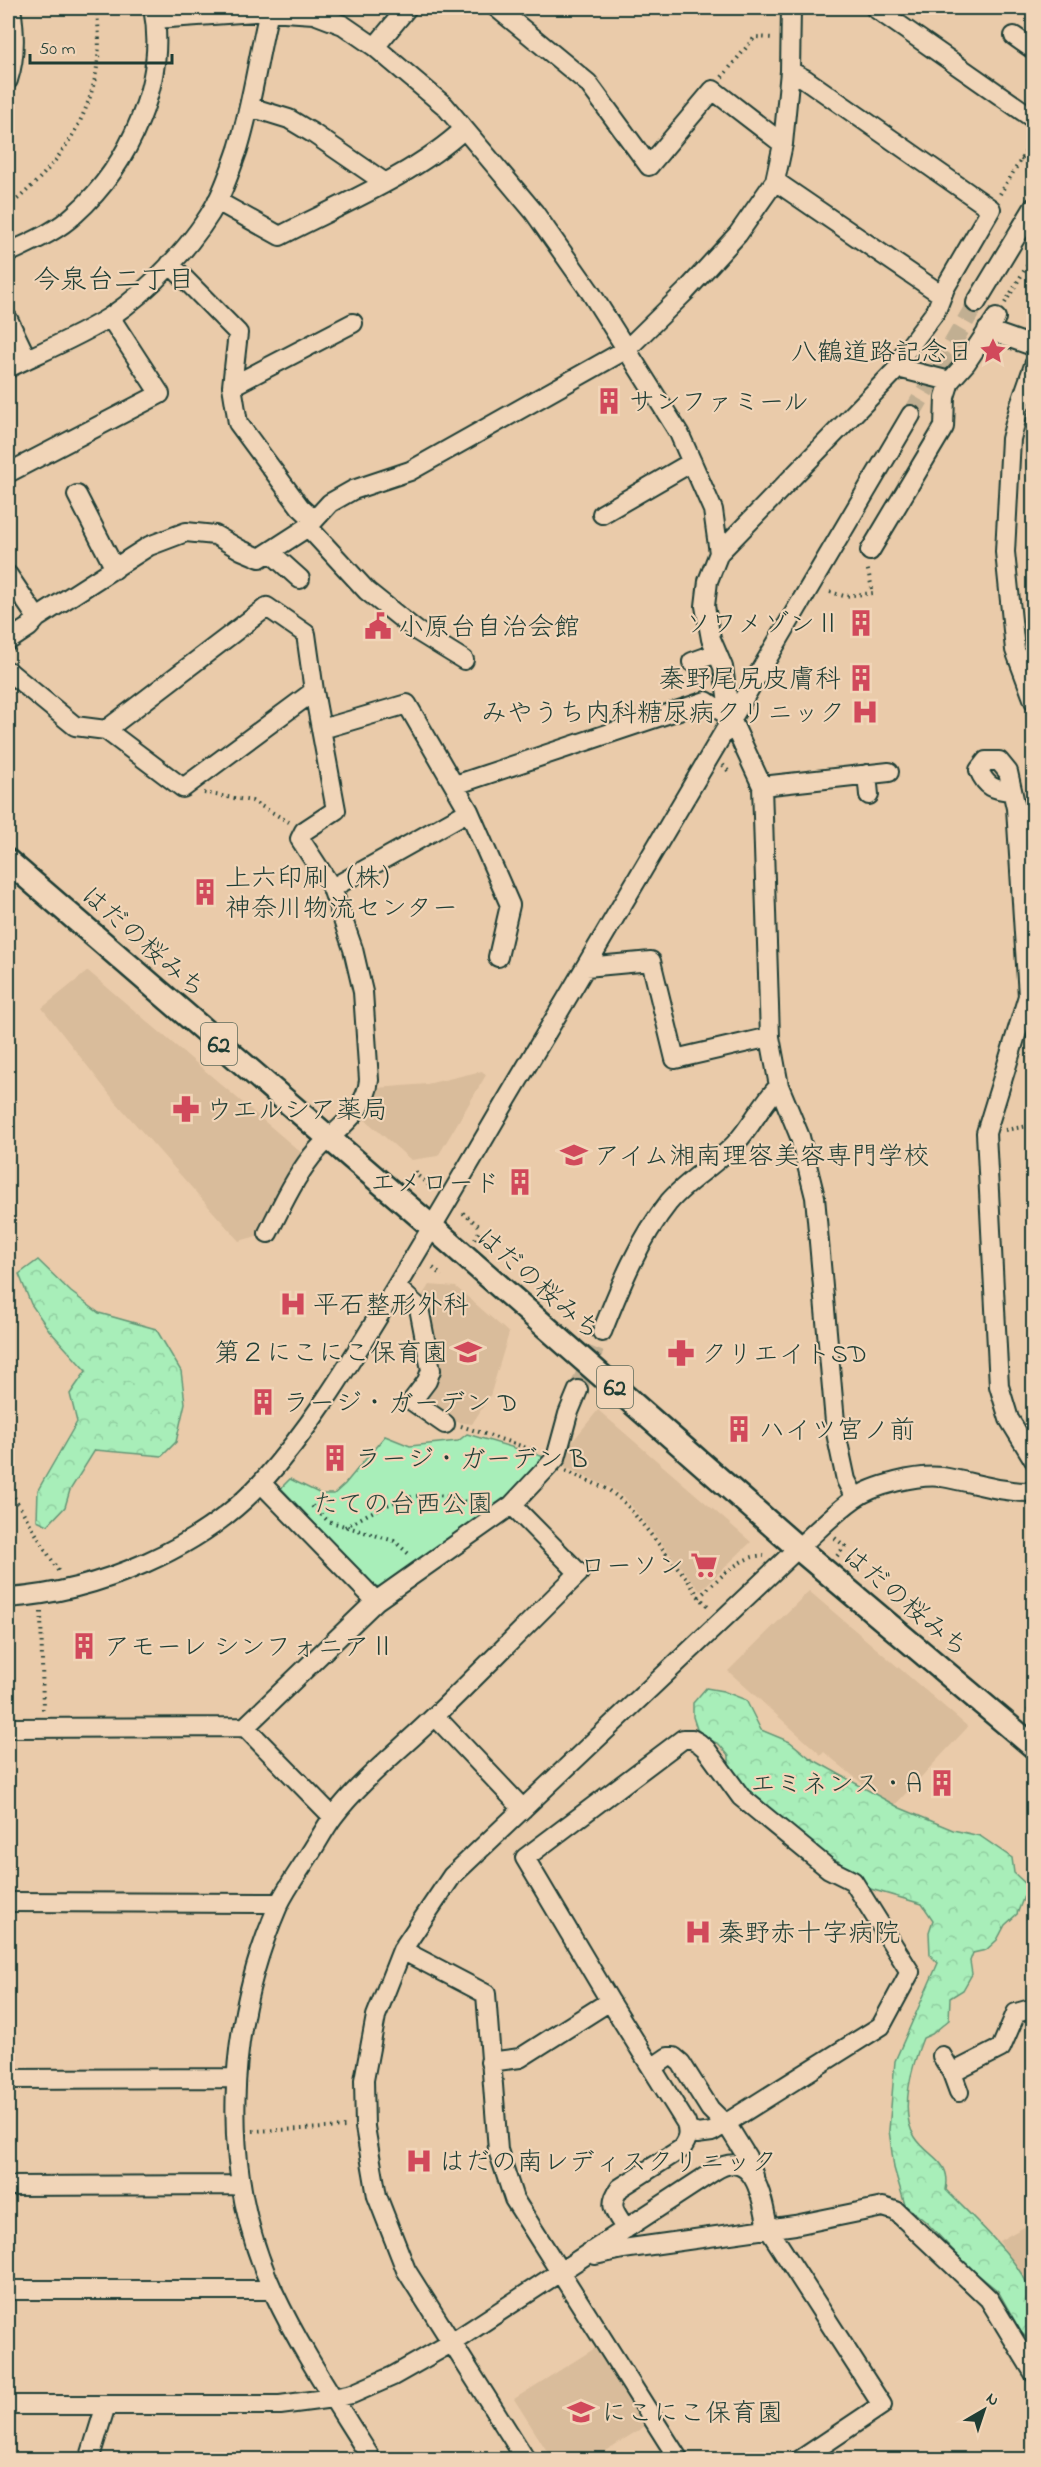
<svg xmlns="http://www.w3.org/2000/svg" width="1041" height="2467" font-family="'Indie Flower','Klee One',sans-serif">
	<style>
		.built { fill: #d9bc9b }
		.forest { fill: url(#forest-crowns); stroke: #649676; stroke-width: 1.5 }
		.green { fill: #a8eeb9; stroke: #649676; stroke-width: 1.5 }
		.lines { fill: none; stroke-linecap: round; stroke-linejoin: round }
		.minor-tunnel { stroke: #c1af92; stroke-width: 18; stroke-dasharray: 18 9; stroke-linecap: butt }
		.minor-casing { stroke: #1f3d34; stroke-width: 22 }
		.major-casing { stroke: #1f3d34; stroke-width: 27 }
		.path { stroke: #1f3d34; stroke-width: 4; stroke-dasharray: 1.5 4.5; stroke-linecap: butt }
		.minor { stroke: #f1d5b8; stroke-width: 18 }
		.major { stroke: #f1d5b8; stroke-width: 22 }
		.labels { text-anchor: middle; stroke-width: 4.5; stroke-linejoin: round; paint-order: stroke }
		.shield { fill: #f1d5b8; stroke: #5e6b5c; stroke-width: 1.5 }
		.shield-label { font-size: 24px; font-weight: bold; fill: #1f3d34 }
		.poi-label { font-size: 26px; fill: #1f3d34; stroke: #f1d5b8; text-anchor: start }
		.street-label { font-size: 26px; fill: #1f3d34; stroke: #f1d5b8 }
		.park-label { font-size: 26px; fill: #26463b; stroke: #f1d5b8 }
		.neighbourhood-label { font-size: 27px; fill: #1f3d34; stroke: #f1d5b8 }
	</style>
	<defs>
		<pattern id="forest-crowns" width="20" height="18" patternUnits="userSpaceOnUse" patternTransform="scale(1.5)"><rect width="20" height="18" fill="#a8eeb9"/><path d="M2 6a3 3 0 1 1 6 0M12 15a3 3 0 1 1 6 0" fill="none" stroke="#90cda0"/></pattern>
	</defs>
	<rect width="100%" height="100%" fill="#eacbaa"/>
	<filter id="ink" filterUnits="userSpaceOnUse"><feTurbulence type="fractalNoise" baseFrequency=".0167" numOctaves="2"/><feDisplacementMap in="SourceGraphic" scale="12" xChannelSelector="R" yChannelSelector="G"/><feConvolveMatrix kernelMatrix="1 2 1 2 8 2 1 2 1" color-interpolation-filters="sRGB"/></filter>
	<g filter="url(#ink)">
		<path class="built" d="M88 971 304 1155 261 1235 239 1241 114 1100 42 1008Z
			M482 1071 486 1075 438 1156 411 1160 362 1117 373 1104 377 1088 427 1084Z
			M429 1285 456 1287 509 1333 490 1396 472 1424 443 1420 423 1405 420 1299Z
			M598 1410 751 1542 700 1591 626 1499 611 1488 565 1467 568 1447Z
			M809 1591 967 1726V1728L892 1808 824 1752 821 1755 728 1671Z
			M1033 2222V2291L999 2241Z
			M597 2347 647 2425 592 2459H552L514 2399Z"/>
		<path class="forest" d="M38 1260 71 1292 99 1313 156 1329 181 1371 185 1403 176 1442 162 1456 95 1450 70 1490 65 1507 48 1525 37 1520 38 1490 77 1422 70 1394 86 1371 49 1330 31 1304 19 1274Z
			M706 1688 723 1691 746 1700 761 1730 790 1742 810 1758 900 1808 953 1830 980 1836 1012 1858 1014 1873 1028 1886 1017 1914 1005 1925 997 1940 986 1950 973 1953 970 1961 972 1974 963 1990 950 1998 949 2020 932 2034 923 2038C913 2063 898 2112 915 2137 928 2158 952 2160 946 2190 972 2217 1023 2262 1033 2298 1037 2311 1033 2330 1033 2344L1021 2332 998 2291 970 2268 926 2222 905 2205 894 2168 889 2130 895 2061 938 1963 930 1955 929 1932 933 1920 922 1904 867 1888 838 1861 822 1855 766 1806 744 1792 729 1767V1756L719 1744 706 1738 697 1729 693 1717V1703Z"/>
		<path class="green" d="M467 1434 548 1458 509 1499 382 1587 374 1586 281 1488 290 1479 321 1494H334L345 1484 385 1436 410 1446 458 1441Z"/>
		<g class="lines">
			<path class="minor-tunnel" d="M911 415 976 303
				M578 1390 602 1332"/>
			<defs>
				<path id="minor" d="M497 8 588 83 649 166 713 90 783 144
					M875 8 1034 119
					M155 19 269 11 314 14 343 25 375 47 445 106 534 212 591 293 679 433 713 510 719 553 708 581 705 606 711 639 723 667 730 717 762 786 770 1037 779 1086 800 1137 815 1197 836 1433 846 1480 855 1498
					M1014 36 1034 50
					M375 47 407 8
					M8 80C16 56 15 32 11 8
					M250 107 289 119 314 134 384 182
					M775 181 942 295
					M217 201 280 236C338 206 416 174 464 129
					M8 253C31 242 56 232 75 214 129 166 168 80 153 8
					M170 264 238 333 232 386 238 423 300 507 314 520
					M976 303 1034 207
					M8 319 27 359
					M987 330 1030 345 1034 348
					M1034 365 1019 408 1011 439 1005 552 1015 650 1034 701
					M8 368C41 352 78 337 110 317 149 291 196 242 218 200 226 184 232 166 238 149 252 104 258 57 269 11
					M898 368 950 381
					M232 386 353 323
					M8 473 160 394 110 317
					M77 495 115 569
					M602 514 692 462
					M308 527 367 591 417 631 464 660
					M870 551 944 427 945 397 950 381 966 363 996 318
					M270 552 300 579
					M719 553 898 368 903 355 936 311 945 288 991 209 805 79 790 71
					M8 575 37 618
					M8 641 29 627 37 618 149 546 186 532 215 535 241 550 260 558 308 527 330 503 353 490 410 471 627 349 686 291 738 234 775 181 783 144 790 71 791 8
					M692 662 717 653
					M8 671 75 726 106 730 183 788 314 691
					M322 729 407 704 469 811 510 905 498 957
					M106 730 267 607 306 634 314 691 336 810 304 831 300 839 332 888 353 949 363 992 369 1080C366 1114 331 1132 312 1156 294 1179 281 1207 268 1233
					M867 774 869 795
					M455 785 706 701 730 717
					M762 786 889 772
					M1012 791C994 790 986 787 979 770L986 761H999L1008 772 1016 808 1028 996 986 1133 999 1386 1009 1419 1034 1460
					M332 888 469 811
					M586 967 651 961 675 1059 770 1037
					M396 1287 419 1308 431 1370 427 1381 412 1401 445 1424
					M602 1332C620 1287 638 1241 669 1202 688 1180 715 1165 735 1144 752 1126 762 1103 779 1086
					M261 1483 376 1601
					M8 1598C97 1592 201 1549 262 1482 308 1431 345 1371 381 1312 422 1244 463 1175 503 1106 640 876 774 644 911 415
					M435 1716 523 1809
					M245 1727 333 1817
					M8 1728 245 1727 376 1601 512 1505 556 1458 568 1414 578 1390
					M8 1902 279 1903
					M402 1950 486 1994 498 2150 514 2199 679 2460
					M610 2001 525 1858 683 1739H692L699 1743 706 1749 741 1797 829 1869 853 1881 910 1972 881 2026 712 2132 697 2134 688 2130
					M942 2056 952 2073 959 2092
					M490 2062 520 2058 610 2001 686 2123C689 2134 688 2140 681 2149L620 2188C607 2206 615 2212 626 2229
					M652 2068 668 2057H674L681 2063 710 2109 729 2128 747 2157 754 2176
					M952 2073 1001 2048 1016 2013 1034 2008
					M8 2079 236 2078
					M8 2186 240 2185
					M595 2255 623 2249 795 2225 883 2207 896 2211 989 2299 1034 2373
					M8 2290H273
					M8 2405H280L333 2398 352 2394 393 2376 453 2342 714 2171C755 2145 763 2202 768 2228L882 2405 800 2460
					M89 2460 106 2405
					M372 2460C338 2405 301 2351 274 2293 218 2172 226 2026 278 1906 287 1887 300 1870 311 1852 318 1841 325 1828 333 1817 361 1780 400 1750 434 1717 483 1670 530 1621 579 1573L512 1505
					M526 2460 406 2270 377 2196 365 2127 364 2080 376 2016 402 1950 452 1876 798 1548C816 1532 834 1513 854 1499 873 1485 919 1474 942 1477 973 1482 1002 1493 1034 1492"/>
				<path id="major" d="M8 861 432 1227 798 1548 1034 1747"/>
			</defs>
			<use href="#minor" class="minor-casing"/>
			<use href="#major" class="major-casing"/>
			<path class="path" d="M722 77 755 37 774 38
				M1021 159 1034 166
				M1000 194 1034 138
				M8 207C71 157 110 90 96 8
				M1005 303 1034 254
				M830 592 844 596 873 593 867 566
				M723 765 729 772
				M204 793 252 801 289 822
				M1005 1130 1034 1125
				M416 1171 417 1175 431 1187
				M463 1213 479 1226
				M475 1239 479 1232
				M433 1268 442 1276
				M461 1426 539 1452
				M566 1471 609 1490 626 1504 687 1579 699 1597 709 1607
				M8 1487 60 1574
				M312 1506 328 1521 394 1541 410 1555
				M345 1527C389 1502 428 1480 478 1508
				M835 1538 845 1546 837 1556
				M699 1597C714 1583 742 1553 764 1556
				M41 1612 43 1710
				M1028 1711 1034 1704
				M253 2131 347 2127"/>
			<use href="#minor" class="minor"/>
			<use href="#major" class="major"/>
		</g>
	</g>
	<defs>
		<symbol id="sight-bare" viewBox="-9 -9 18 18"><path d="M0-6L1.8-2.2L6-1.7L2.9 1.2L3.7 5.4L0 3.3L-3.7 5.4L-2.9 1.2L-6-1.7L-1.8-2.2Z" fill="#d1495b" stroke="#f1d5b8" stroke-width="2.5" paint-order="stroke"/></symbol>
		<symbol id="building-bare" viewBox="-9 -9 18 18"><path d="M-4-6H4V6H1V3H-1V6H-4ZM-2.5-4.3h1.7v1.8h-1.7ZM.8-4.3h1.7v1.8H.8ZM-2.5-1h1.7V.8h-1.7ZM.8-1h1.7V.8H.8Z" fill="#d1495b" stroke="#f1d5b8" stroke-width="2.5" paint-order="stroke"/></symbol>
		<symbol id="civic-bare" viewBox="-9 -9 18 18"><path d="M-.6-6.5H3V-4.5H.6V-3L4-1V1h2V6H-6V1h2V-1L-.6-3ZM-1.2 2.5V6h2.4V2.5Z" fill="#d1495b" stroke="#f1d5b8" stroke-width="2.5" paint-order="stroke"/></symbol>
		<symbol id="hospital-bare" viewBox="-9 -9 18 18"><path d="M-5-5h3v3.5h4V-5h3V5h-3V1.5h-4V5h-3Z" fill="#d1495b" stroke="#f1d5b8" stroke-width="2.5" paint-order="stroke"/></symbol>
		<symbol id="pharmacy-bare" viewBox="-9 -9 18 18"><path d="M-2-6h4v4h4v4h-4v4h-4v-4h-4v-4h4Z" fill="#d1495b" stroke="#f1d5b8" stroke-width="2.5" paint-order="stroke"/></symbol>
		<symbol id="university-bare" viewBox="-9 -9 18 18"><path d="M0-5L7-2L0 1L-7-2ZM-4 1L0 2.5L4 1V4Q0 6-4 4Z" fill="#d1495b" stroke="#f1d5b8" stroke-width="2.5" paint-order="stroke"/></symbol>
		<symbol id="school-bare" viewBox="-9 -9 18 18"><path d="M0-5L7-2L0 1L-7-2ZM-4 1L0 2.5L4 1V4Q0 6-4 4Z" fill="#d1495b" stroke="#f1d5b8" stroke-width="2.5" paint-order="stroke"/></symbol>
		<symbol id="supermarket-bare" viewBox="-9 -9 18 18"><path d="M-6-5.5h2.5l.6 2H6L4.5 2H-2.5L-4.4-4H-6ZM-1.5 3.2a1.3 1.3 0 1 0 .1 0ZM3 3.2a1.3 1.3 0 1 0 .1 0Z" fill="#d1495b" stroke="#f1d5b8" stroke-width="2.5" paint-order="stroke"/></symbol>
	</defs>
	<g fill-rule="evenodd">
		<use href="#sight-bare" x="974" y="332" width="38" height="38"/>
		<use href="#building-bare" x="590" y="382" width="38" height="38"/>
		<use href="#building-bare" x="842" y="604" width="38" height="38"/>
		<use href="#civic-bare" x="359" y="607" width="38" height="38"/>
		<use href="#building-bare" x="842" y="659" width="38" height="38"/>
		<use href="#hospital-bare" x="846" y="693" width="38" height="38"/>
		<use href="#building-bare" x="186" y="873" width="38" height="38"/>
		<use href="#pharmacy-bare" x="167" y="1090" width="38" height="38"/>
		<use href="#university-bare" x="555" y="1136" width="38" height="38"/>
		<use href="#building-bare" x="501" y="1163" width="38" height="38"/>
		<use href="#hospital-bare" x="274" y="1285" width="38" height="38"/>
		<use href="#school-bare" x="449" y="1333" width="38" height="38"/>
		<use href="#pharmacy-bare" x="662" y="1334" width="38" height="38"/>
		<use href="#building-bare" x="244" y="1383" width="38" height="38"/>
		<use href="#building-bare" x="720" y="1410" width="38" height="38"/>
		<use href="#building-bare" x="316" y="1439" width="38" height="38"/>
		<use href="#supermarket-bare" x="685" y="1546" width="38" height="38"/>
		<use href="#building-bare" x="65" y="1627" width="38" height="38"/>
		<use href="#building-bare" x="923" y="1764" width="38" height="38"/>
		<use href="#hospital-bare" x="679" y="1913" width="38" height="38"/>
		<use href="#hospital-bare" x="400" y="2142" width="38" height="38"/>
		<use href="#school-bare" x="562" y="2393" width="38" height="38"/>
	</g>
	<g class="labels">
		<g class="shield">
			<rect x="201" y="1023" width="36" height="42" rx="4.5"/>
			<rect x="597" y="1366" width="36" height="42" rx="4.5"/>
		</g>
		<g class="shield-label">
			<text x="219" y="1052">62</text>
			<text x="615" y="1395">62</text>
		</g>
		<g class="poi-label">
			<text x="973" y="360" text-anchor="end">八鶴道路記念日</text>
			<text x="629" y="410">サンファミール</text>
			<text x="841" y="632" text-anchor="end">ソワメゾンⅡ</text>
			<text x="398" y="635">小原台自治会館</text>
			<text x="841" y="687" text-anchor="end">秦野尾尻皮膚科</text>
			<text x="845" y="721" text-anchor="end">みやうち内科糖尿病クリニック</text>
			<text x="225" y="886">上六印刷（株）<tspan x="225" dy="30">神奈川物流センター</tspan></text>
			<text x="206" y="1118">ウエルシア薬局</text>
			<text x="594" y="1164">アイム湘南理容美容専門学校</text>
			<text x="500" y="1191" text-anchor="end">エメロード</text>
			<text x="313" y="1313">平石整形外科</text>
			<text x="448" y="1361" text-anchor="end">第２にこにこ保育園</text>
			<text x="701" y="1362">クリエイトSD</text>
			<text x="283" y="1411">ラージ・ガーデン D</text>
			<text x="759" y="1438">ハイツ宮ノ前</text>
			<text x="355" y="1467">ラージ・ガーデン B</text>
			<text x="684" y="1574" text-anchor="end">ローソン</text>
			<text x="104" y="1655">アモーレ シンフォニアⅡ</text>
			<text x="922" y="1792" text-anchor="end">エミネンス・A</text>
			<text x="718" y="1941">秦野赤十字病院</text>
			<text x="439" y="2170">はだの南レディスクリニック</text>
			<text x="601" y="2421">にこにこ保育園</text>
		</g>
		<g class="street-label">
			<text transform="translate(144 941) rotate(41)" y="9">はだの桜みち</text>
			<text transform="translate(539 1283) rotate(41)" y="9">はだの桜みち</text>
			<text transform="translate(906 1601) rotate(40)" y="9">はだの桜みち</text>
		</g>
		<g class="park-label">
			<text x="403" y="1512">たての台西公園</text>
		</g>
		<g class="neighbourhood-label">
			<text x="114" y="288">今泉台二丁目</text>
		</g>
	</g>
	<rect width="1041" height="2467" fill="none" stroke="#f1d5b8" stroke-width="30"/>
	<rect x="15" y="15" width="1011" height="2437" fill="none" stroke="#1f3d34" stroke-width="2" filter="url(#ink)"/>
	<g transform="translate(984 2410) rotate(39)" stroke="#f1d5b8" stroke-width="4.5" paint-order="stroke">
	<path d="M0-4.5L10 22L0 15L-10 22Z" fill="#1f3d34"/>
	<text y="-9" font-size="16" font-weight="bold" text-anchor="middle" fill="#1f3d34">N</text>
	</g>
	<path d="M30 54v9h142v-9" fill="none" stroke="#1f3d34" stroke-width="3"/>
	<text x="39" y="54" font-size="18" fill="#1f3d34" stroke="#f1d5b8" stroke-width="4.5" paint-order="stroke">50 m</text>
</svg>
